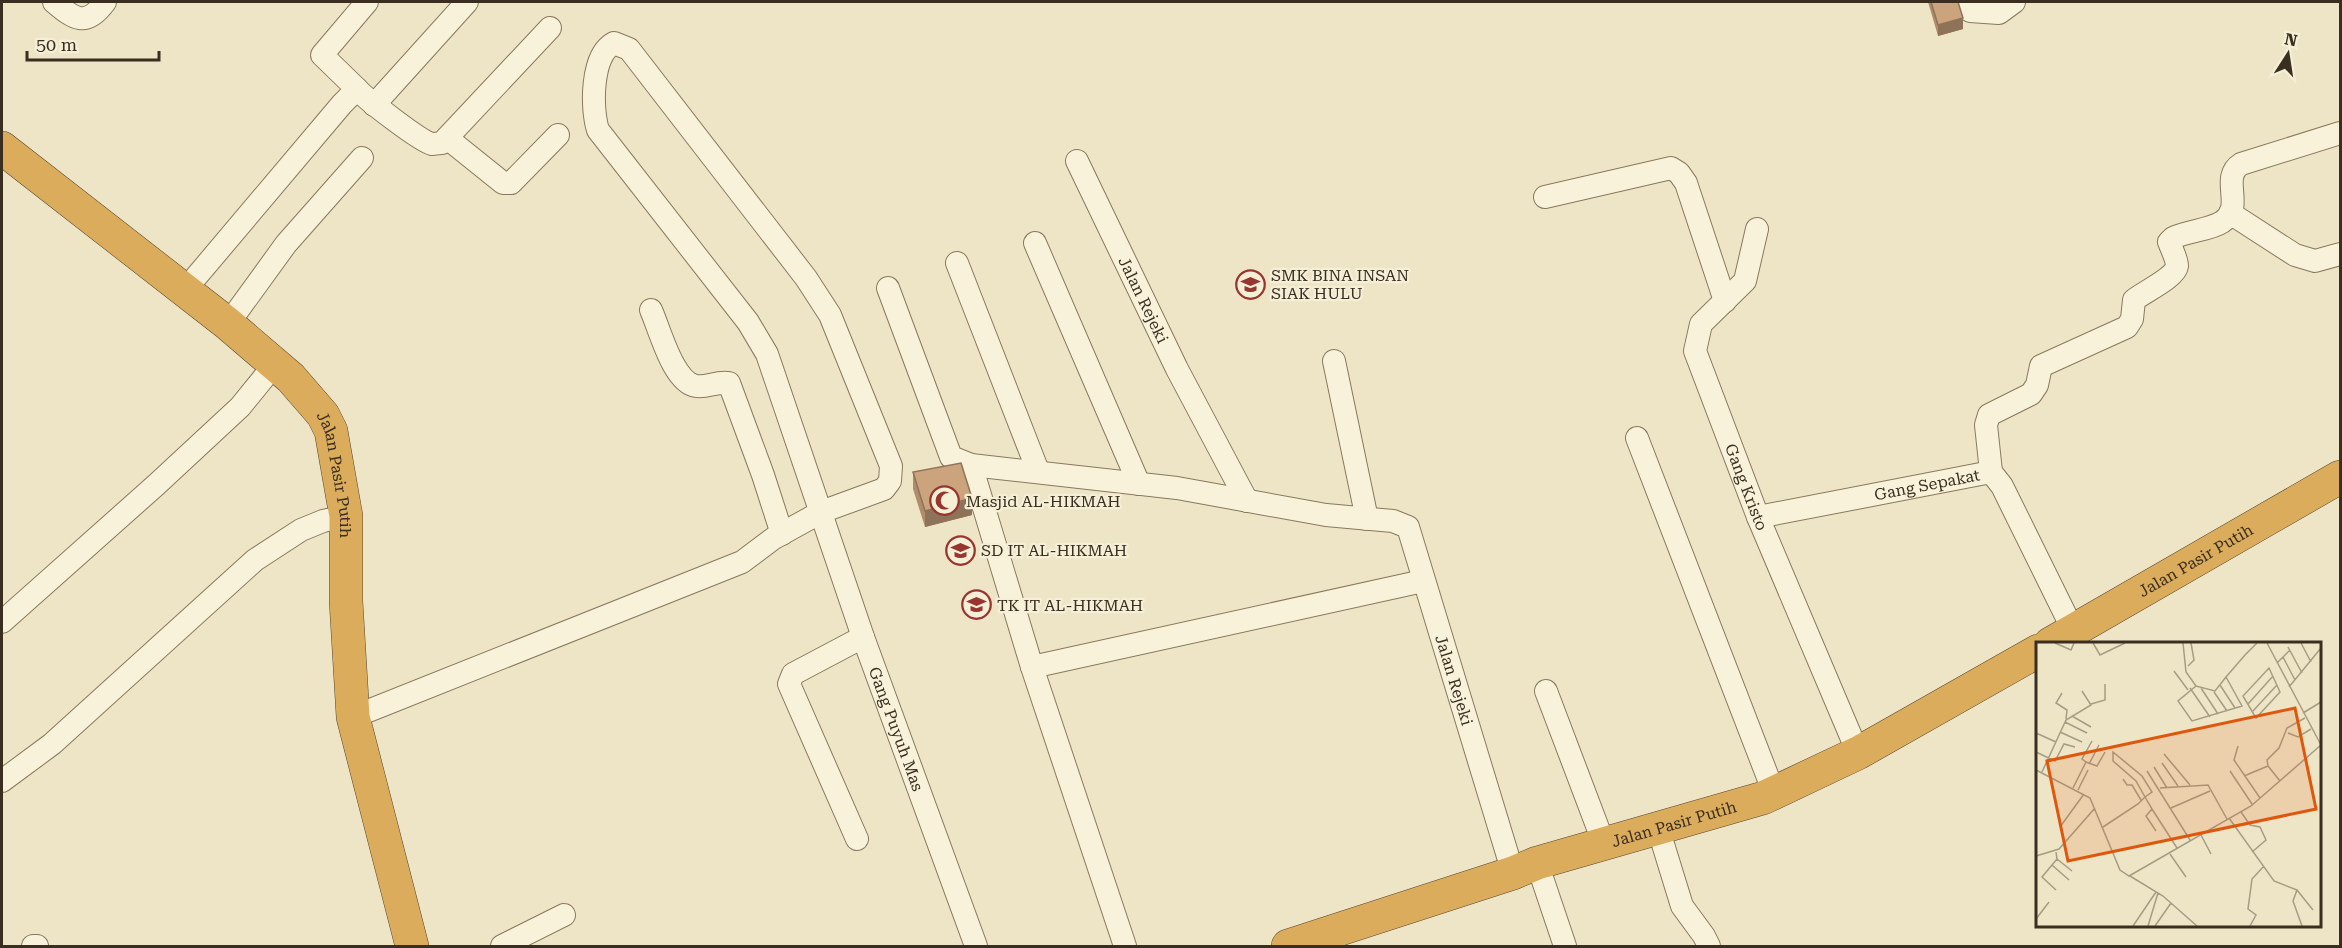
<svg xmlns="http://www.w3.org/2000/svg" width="2342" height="948" font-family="'Roboto Serif',serif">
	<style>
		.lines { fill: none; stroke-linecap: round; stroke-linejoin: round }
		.minor-casing { stroke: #89785d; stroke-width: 24 }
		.highway-casing { stroke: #574631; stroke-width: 34 }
		.minor { stroke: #f8f2da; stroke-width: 22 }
		.highway { stroke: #daac5b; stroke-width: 33 }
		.wall { fill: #af8d6c }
		.shaded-wall { fill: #8e7358 }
		.building { fill: #cba47e; stroke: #8e7358; stroke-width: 1.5 }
		.labels { text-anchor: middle; stroke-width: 4.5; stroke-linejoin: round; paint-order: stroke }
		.poi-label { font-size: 16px; fill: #3a2e20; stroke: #f5efd7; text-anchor: start }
		.street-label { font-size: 16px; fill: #3a2e20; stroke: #f5efd7 }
		.inset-road { fill: none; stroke: #a69c84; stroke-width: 1.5 }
		.view { fill: #df570d; fill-opacity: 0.15; stroke: #df570d; stroke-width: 3 }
		.inset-edge { fill: none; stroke: #3a2e20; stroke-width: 3 }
	</style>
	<rect width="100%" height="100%" fill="#eee5c7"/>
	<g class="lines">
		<defs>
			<g id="minor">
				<path d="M54 2C74 19 86 28 105 2"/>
				<path d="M1968 2 1970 11 1999 13 2014 2"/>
				<path d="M357 89 322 55 367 2"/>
				<path d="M374 105 467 2"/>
				<path d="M447 138 503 183H511L558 135"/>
				<path id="s1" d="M1077 161 1177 369 1247 501"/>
				<path d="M1545 197 1671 168 1679 173 1686 183 1725 301"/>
				<path d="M2230 213 2295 255 2315 261 2340 254"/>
				<path id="s2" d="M1757 229 1745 281 1701 324 1695 351 1758 517 1858 753"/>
				<path d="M1035 243 1139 484"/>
				<path d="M957 263 1038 471"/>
				<path id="s3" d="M888 288 951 457 971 465 1177 488 1326 515 1393 521 1408 527 1513 873"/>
				<path d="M185 290 342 104 357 89C367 100 420 141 432 144 434 144 441 143 442 143L550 28"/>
				<path d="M651 310C660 330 673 382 696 386 707 388 716 381 729 383L763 475 782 534"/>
				<path d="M228 324 286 244 362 158"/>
				<path d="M1334 361 1367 519"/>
				<path d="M1637 438 1774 793"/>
				<path d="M971 465 1032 667 1125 946"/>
				<path d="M1991 472 1986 425 1989 415 2031 394 2037 385 2041 366 2127 327 2132 319 2134 300C2144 292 2176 277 2177 266 2177 259 2172 250 2169 242L2173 238C2187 231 2210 230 2222 222 2246 207 2219 178 2241 164L2340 133"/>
				<path id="s4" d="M1758 517 1991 472 2002 486 2073 630"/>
				<path d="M2 622 156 485 240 407 275 364"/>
				<path d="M1032 667 1423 581"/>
				<path d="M1546 691 1604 844"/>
				<path id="s5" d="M353 717 742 562 774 538 821 512 884 489 890 481 891 466 830 315 806 278 629 49 614 43C591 55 591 108 598 130L748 322 767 354 863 637 976 946"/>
				<path d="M2 781 52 744 255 560 301 530 323 521 346 516"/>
				<path d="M1658 828 1682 906 1704 936 1709 946"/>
				<path d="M857 839 789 684 793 674 863 637"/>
				<path d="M1537 863 1565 946"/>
				<path d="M33 946H37"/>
				<path d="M502 946 564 915"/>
			</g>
			<g id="highway">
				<path id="s6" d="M2 148 228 324 291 378 323 415 331 431 346 516V601L353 717 412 946"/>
				<path id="s7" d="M2050 644 2340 477"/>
				<path id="s8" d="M1288 946 1513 873 1537 863 1763 798 1858 753 2038 651"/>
			</g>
		</defs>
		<use href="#minor" class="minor-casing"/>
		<use href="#highway" class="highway-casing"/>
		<use href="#minor" class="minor"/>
		<use href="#highway" class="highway"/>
	</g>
	<path class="wall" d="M1928 2H1958L1963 29 1938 36Z
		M913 472 972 515 925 527 913 489Z"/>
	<path class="shaded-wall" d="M1963 18V29L1938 36V25Z
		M972 498V515L925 527V511Z"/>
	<path class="building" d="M1931 2H1958L1963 18 1938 25Z
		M961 463 972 498 925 511 913 472Z"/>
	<defs>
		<symbol id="school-ring" viewBox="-11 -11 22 22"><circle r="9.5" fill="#f5efd7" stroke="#97352e" stroke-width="1.5"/><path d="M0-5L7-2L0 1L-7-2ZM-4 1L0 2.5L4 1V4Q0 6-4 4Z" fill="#97352e"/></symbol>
		<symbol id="mosque-ring" viewBox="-11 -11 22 22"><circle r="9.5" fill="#f5efd7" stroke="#97352e" stroke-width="1.5"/><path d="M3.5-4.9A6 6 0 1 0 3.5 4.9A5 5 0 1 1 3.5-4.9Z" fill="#97352e"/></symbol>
	</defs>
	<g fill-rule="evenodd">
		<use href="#school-ring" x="1234" y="268" width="33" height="33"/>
		<use href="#mosque-ring" x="928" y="484" width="33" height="33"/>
		<use href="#school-ring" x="944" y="534" width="33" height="33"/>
		<use href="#school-ring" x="960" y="588" width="33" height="33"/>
	</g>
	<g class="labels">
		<g class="poi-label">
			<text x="1271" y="281">SMK BINA INSAN<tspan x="1271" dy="18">SIAK HULU</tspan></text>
			<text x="966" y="507">Masjid AL-HIKMAH</text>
			<text x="981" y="556">SD IT AL-HIKMAH</text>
			<text x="997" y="611">TK IT AL-HIKMAH</text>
		</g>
		<g class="street-label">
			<text dy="6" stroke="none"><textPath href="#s1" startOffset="154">Jalan Rejeki</textPath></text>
			<text dy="6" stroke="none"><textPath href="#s6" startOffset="480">Jalan Pasir Putih</textPath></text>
			<text dy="6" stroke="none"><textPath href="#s4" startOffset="172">Gang Sepakat</textPath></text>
			<text dy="6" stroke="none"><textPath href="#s2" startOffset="288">Gang Kristo</textPath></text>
			<text dy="6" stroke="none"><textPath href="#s7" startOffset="168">Jalan Pasir Putih</textPath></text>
			<text dy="6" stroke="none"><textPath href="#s3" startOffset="804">Jalan Rejeki</textPath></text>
			<text dy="6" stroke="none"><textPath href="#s5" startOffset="1888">Gang Puyuh Mas</textPath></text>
			<text dy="6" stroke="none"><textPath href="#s8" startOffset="405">Jalan Pasir Putih</textPath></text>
		</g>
	</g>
	<g transform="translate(2036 642)">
		<rect width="285" height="285" fill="#eee5c7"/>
		<path class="inset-road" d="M19 1 35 8 38 1M57 1 64 13 89 1M147 1 150 30 160 44M231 1 285 103M265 1 275 20M252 5 266 31M247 15 259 38M241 21 254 8M152 24 158 18 155 1M233 26 244 50 220 76 207 54ZM138 29 152 48M190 35 206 64 156 79 142 59 160 44 179 49 190 35 209 13 221 1M184 43 199 66M253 45 285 6M154 46 174 75M165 46 182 72M178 50 191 69M26 51 20 61 31 68 30 77M55 62 69 58V42M212 62 237 34M216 70 241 43M267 71 285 60M36 74 55 85M29 80 51 91M24 90 46 100M0 91 20 100M252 91 262 95 275 87M202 104 198 118 224 156M0 110 19 119 28 102 39 105M128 112 154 143M50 120 46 117 56 99M126 121 142 144M53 122 63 103M232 124 231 118 243 106 251 86 269 76M118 125 131 146M0 128 54 156 84 228 93 234 215 164 285 103M111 129 154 198M194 129 216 162M6 130 30 78 55 63 46 49M208 134 232 124 244 139M87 137 91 143H96L105 158M37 146 50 120 61 124 69 110M124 146 172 143 191 177M42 148 52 128M135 166 174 149M116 167 110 174 120 189M205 170 214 183 224 185 230 198 216 210M193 176 238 239 261 248 257 259 266 284M24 185 48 152M67 185 102 162 109 155 116 150 106 134 77 110V119L100 139 109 155 116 167 141 206M165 193 175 212M134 212 150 235M0 214 23 207 59 166M21 217 36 229M16 223 33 238M94 234 127 254 161 284M20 248 6 235 21 217 20 210M261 248 277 268M0 277 13 260M97 284 120 250M112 284 122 251M119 284 135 261M214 284 220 273 212 267 216 237 228 224"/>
		<path class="view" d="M259 66 280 167 32 219 11 119Z"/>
		<rect width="285" height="285" class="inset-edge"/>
	</g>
	<rect width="2342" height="948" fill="none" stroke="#3a2e20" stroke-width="6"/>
	<g transform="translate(2288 54) rotate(12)" stroke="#f5efd7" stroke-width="4.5" paint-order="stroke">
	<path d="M0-4.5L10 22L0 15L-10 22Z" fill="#3a2e20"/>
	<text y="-9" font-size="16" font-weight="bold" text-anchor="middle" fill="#3a2e20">N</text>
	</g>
	<path d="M27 51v9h132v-9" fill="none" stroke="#3a2e20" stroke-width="3"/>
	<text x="36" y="51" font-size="18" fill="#3a2e20" stroke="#f5efd7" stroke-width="4.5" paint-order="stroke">50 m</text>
</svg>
